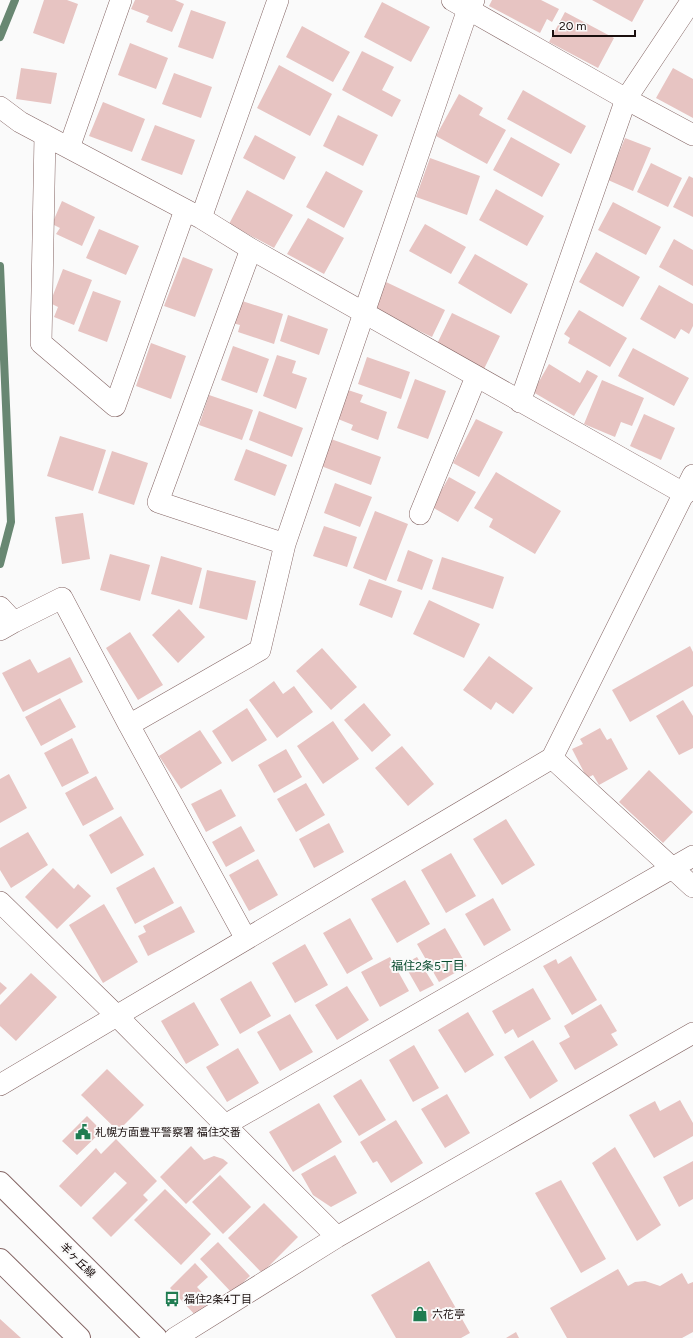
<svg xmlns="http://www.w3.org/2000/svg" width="693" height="1338" font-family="Figtree,'Noto Sans JP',sans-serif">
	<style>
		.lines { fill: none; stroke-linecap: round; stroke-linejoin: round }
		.stream { stroke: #688772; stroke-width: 8 }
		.building { fill: #e7c4c2 }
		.street-casing { stroke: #846564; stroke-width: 22 }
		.primary-casing { stroke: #846564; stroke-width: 24 }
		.street { stroke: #fff; stroke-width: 21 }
		.primary { stroke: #fff; stroke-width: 22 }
		.labels { text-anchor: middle; stroke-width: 4; stroke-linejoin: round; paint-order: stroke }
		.poi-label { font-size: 11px; fill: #1a0f0e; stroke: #fafafa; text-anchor: start }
		.street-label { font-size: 11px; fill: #1a0f0e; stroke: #fafafa }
		.neighbourhood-label { font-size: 12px; fill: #0b4c30; stroke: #fafafa }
	</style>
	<rect width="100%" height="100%" fill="#fafafa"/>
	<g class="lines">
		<path class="stream" d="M0 37 15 0
			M0 266 11 522 0 564"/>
	</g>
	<path class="building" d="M44 0H67L78 4 64 44 33 33Z
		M135 0H175L184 4 172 32 146 22 149 16 131 9Z
		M492 0H541L559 9 552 22 547 19 540 33 489 6Z
		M592 0H644L632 22Z
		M382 2 430 27 411 62 364 37Z
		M191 10 226 22 213 59 178 47Z
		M565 12 614 38 598 68 549 42Z
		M302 26 350 52 333 82 286 57Z
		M130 43 168 58 156 89 118 75Z
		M362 51 394 67 382 90 401 100 392 117 342 90Z
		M279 65 332 94 310 136 257 108Z
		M21 68 57 73 51 104 16 99Z
		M673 68 693 79V118L656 98Z
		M174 73 212 87 201 118 162 104Z
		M523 90 586 126 571 154 507 119Z
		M459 94 483 108 479 115 506 130 487 164 436 136Z
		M103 102 145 119 132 152 89 136Z
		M338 115 378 135 363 166 323 146Z
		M155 125 195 140 182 175 141 160Z
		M255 135 296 157 284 180 243 158Z
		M511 137 560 164 542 197 493 170Z
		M625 138 651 148 633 191 608 180Z
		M430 158 480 176 467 215 416 197Z
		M651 163 682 178 668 207 637 192Z
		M326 171 363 191 344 228 306 207Z
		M689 176 693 178V217L673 207Z
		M496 189 544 216 527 246 479 220Z
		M247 190 293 215 274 248 229 224Z
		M62 201 95 217 82 246 56 234 60 228 52 224Z
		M613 202 661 227 646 255 598 230Z
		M308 218 344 238 324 274 287 254Z
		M425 224 466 247 451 274 409 251Z
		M99 229 139 246 126 275 86 258Z
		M674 239 693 250V286L659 267Z
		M596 252 640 277 623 307 579 282Z
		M475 254 528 284 511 314 458 283Z
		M183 257 213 269 195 317 164 306Z
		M63 269 92 280 74 325 54 317 58 307 50 303Z
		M386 282 445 310 432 337 373 309Z
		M659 285 693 304V326L689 334 681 329 675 339 640 319Z
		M93 291 121 301 107 342 78 331Z
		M239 300 283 314 274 344 238 332 240 325 232 323Z
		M579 310 627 338 610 367 568 343 570 338 564 334Z
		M452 313 500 336 484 369 436 346Z
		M288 315 328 329 319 355 280 341Z
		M151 343 186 356 171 399 136 386Z
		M233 346 269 359 257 393 221 380Z
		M633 348 689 378 674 406 618 376Z
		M277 355 296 361 292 373 307 378 296 409 263 396Z
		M367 357 410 372 401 399 358 384Z
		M549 364 580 383 587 370 598 376 574 416 533 392Z
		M415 379 446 391 428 439 397 428Z
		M602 380 644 398 632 426 621 422 615 437 584 424Z
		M348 390 363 395 360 402 387 412 378 440 351 430 353 425 338 419Z
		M209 395 253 410 242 440 199 425Z
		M259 411 303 428 292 457 249 440Z
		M644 414 675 428 661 460 630 446Z
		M476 419 503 432 479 477 453 463Z
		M60 436 106 450 93 491 47 476Z
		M331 439 381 457 371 485 321 466Z
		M246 449 287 465 275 496 234 480Z
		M112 451 148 463 134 505 98 493Z
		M496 472 561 511 535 554 489 527 493 519 474 508Z
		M449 477 476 492 458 522 432 507Z
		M335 483 372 497 360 527 324 513Z
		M375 511 408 524 386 581 353 568Z
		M83 513 90 559 62 564 55 517Z
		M324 526 357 537 347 567 313 556Z
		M408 550 433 560 422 590 397 581Z
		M110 554 150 565 140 601 100 590Z
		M161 556 202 568 192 605 151 594Z
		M442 557 504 577 493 609 432 589Z
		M207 570 256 581 247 620 199 608Z
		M369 579 402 591 392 618 359 605Z
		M429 600 480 624 464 658 413 634Z
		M179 609 205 637 178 663 152 635Z
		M130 632 163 685 138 700 106 648Z
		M690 646 693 652V686L630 722 612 690Z
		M322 648 357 687 331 710 296 671Z
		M489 656 533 688 513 714 496 702 491 710 463 690Z
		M70 657 83 682 23 712 2 673 30 659 38 673Z
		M274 681 283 694 294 686 313 712 277 738 249 700Z
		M60 698 76 727 41 746 25 717Z
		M683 700 693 716V748L679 755 656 716Z
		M364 703 391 735 372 752 344 720Z
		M247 708 267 740 232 762 212 731Z
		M333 721 359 759 323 784 297 746Z
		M600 728 607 740 611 738 628 769 599 785 593 775 587 778 572 749 583 744 580 739Z
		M200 730 222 763 181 789 159 756Z
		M72 738 89 773 62 787 44 753Z
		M402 746 434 784 408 806 375 768Z
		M286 749 302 777 274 793 258 765Z
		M649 770 693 812 663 843 619 802Z
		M9 774 27 808 0 823V779Z
		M96 776 114 809 83 826 65 793Z
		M306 783 325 815 296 832 277 799Z
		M221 789 236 816 206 832 191 804Z
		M121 816 144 855 111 874 89 835Z
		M506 819 535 865 502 885 473 839Z
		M329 823 344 852 314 868 299 839Z
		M241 826 255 851 226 867 212 842Z
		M28 832 48 865 11 888 0 870V848Z
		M451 853 476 896 446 913 421 870Z
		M258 859 278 895 249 911 229 875Z
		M154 867 174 903 135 924 116 888Z
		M53 868 74 889 78 884 91 896 57 929 25 897Z
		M405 880 430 924 397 943 371 899Z
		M493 898 511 930 484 946 465 914Z
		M104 904 138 962 103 983 69 925Z
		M181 906 195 932 148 956 138 936 146 932 143 926Z
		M350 918 373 959 347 974 323 933Z
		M445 928 467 966 439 982 417 944Z
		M305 944 328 985 295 1003 272 963Z
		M571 956 597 1000 572 1015 543 966 556 959 558 964Z
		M390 957 409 991 380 1007 361 972Z
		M417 957 434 985 420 992 404 964Z
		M31 973 57 997 16 1041 0 1026V1005Z
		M251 981 271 1016 240 1034 220 999Z
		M0 982 7 988 0 995Z
		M347 986 369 1020 337 1040 315 1005Z
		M533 988 551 1019 518 1038 513 1029 505 1034 492 1011Z
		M194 1002 219 1045 186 1064 161 1021Z
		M601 1004 617 1031 611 1034 618 1045 575 1070 559 1043 570 1037 564 1026Z
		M468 1012 494 1055 465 1073 438 1030Z
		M290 1014 313 1052 280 1071 257 1032Z
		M533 1040 558 1081 530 1099 504 1057Z
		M414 1045 439 1088 413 1102 389 1060Z
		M238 1048 259 1083 227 1102 206 1067Z
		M107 1069 144 1105 118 1131 81 1095Z
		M361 1079 386 1120 359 1136 333 1096Z
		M447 1094 470 1133 445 1148 421 1109Z
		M680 1100 693 1123V1136L654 1158 629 1115 655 1101 660 1111Z
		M319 1103 342 1142 293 1172 269 1132Z
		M87 1116 102 1131 77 1155 62 1141Z
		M396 1120 423 1163 391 1183 377 1161 373 1163 360 1142Z
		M116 1139 157 1181 143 1195 148 1200 111 1237 92 1218 127 1183 115 1172 81 1207 59 1186 96 1148 101 1154Z
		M191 1146 204 1160 214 1156 223 1159 228 1163 186 1204 160 1177Z
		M615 1147 661 1225 637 1241 592 1163Z
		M335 1155 357 1193 331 1207 313 1195 301 1174Z
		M693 1161V1199L679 1207 663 1177Z
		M220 1175 251 1207 223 1234 192 1202Z
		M561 1180 606 1259 581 1273 535 1193Z
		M165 1189 211 1234 181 1265 134 1220Z
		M264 1203 298 1237 262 1273 228 1238Z
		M218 1242 250 1276 232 1293 200 1259Z
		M429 1261 470 1333 461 1338H396L371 1295Z
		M195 1263 208 1277 197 1287 211 1302 196 1316 170 1288Z
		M618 1269 628 1286 635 1282 645 1281 660 1286 682 1273 688 1284 693 1282V1332L682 1338H567L550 1308Z
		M0 1319 21 1338H0Z
		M516 1332 519 1338H506Z"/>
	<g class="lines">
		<defs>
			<path id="street" d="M452 0 626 99 693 135
				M0 107 20 122 201 218 251 249 685 494
				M45 135 41 343 115 406 185 210
				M69 148 121 0
				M201 218 278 0
				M251 249 158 502 285 544
				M520 402 626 99 692 0
				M420 514 476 377
				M0 607 14 622 0 630
				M14 622 62 598 129 725 260 650 285 544 468 9 474 0
				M129 725 246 939
				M552 758 693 887
				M0 902 117 1016 225 1125 693 856
				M0 1085 552 758 693 475
				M225 1125 337 1237
				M175 1338 337 1237 693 1033"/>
			<path id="primary" d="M0 1183 156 1338
				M0 1260 79 1338"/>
		</defs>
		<use href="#street" class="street-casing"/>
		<use href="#primary" class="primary-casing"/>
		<use href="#street" class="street"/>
		<use href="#primary" class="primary"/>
	</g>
	<defs>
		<symbol id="civic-bare" viewBox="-9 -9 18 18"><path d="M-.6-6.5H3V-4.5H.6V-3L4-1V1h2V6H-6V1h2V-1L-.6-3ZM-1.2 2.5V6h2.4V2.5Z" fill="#1f7c51" stroke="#fafafa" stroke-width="2.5" paint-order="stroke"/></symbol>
		<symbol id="bus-bare" viewBox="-9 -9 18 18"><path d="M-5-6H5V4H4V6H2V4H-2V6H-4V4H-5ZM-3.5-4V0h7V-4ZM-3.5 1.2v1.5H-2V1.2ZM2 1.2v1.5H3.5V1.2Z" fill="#1f7c51" stroke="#fafafa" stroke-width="2.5" paint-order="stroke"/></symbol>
		<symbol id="shop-bare" viewBox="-9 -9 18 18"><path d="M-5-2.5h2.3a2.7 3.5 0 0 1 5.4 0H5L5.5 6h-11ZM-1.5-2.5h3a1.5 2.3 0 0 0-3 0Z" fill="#1f7c51" stroke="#fafafa" stroke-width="2.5" paint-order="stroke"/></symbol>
	</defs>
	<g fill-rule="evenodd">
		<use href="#civic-bare" x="72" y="1121" width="22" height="22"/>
		<use href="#bus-bare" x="161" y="1288" width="22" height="22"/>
		<use href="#shop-bare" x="409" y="1303" width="22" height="22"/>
	</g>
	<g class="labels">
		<g class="poi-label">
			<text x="95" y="1136">札幌方面豊平警察署 福住交番</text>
			<text x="184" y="1303">福住2条4丁目</text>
			<text x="432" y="1318">六花亭</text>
		</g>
		<g class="street-label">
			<text transform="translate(78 1260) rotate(45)" y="4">羊ヶ丘線</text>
		</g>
		<g class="neighbourhood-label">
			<text x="428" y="970">福住2条5丁目</text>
		</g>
	</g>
	<path d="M553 30v6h82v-6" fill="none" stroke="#1a0f0e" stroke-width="2"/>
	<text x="559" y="30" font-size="12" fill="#1a0f0e" stroke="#fafafa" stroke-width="3" paint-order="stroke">20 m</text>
</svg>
